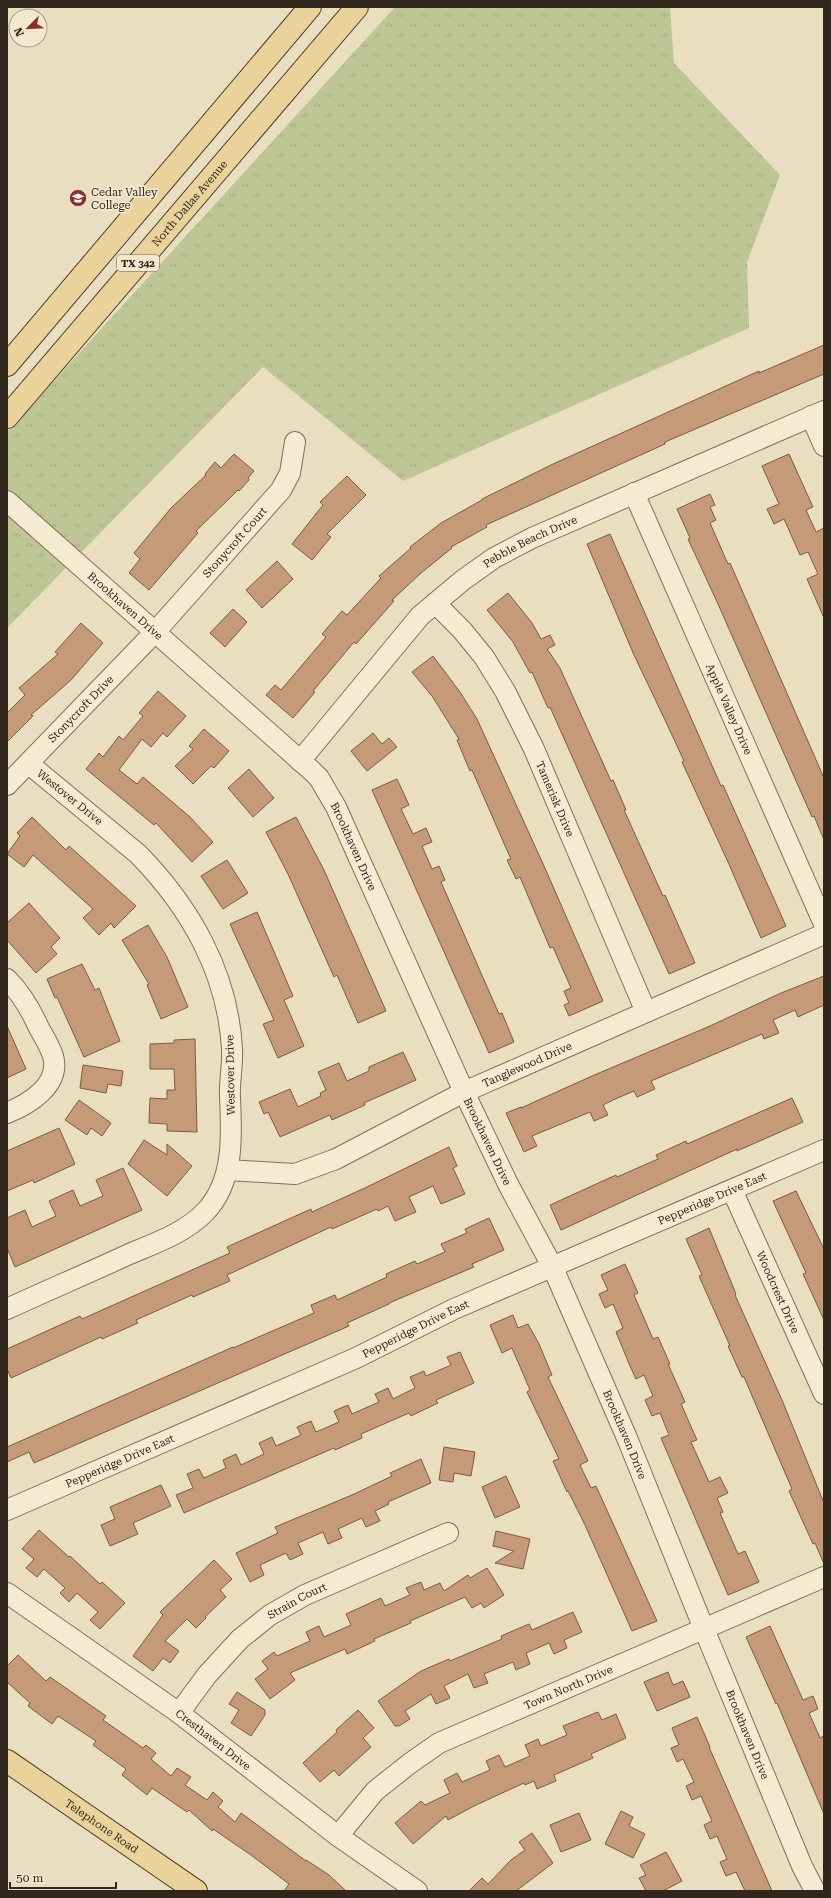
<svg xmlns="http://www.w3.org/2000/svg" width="831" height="1898" font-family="'Roboto Serif',serif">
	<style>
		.grass { fill: url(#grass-tufts) }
		.building { fill: #c49a78; stroke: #7d5b41 }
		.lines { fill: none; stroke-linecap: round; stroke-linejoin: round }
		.minor-casing { stroke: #806f59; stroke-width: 22 }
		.major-casing { stroke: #4e3e2e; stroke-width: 24 }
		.minor { stroke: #f5ebd2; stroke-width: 20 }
		.major { stroke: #ead39a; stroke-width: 22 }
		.labels { text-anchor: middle; stroke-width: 3.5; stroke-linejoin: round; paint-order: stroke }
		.shield { fill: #f1e8ce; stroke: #6b6152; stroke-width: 1 }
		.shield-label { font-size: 10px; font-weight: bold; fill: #31271d }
		.poi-label { font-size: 11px; fill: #31271d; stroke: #f1e8ce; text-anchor: start }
		.street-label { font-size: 11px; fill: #31271d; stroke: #f1e8ce }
	</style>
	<defs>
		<pattern id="grass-tufts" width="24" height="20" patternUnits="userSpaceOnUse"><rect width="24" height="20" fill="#bfc695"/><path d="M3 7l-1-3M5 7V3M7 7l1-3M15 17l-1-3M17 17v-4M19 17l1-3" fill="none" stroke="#a5aa80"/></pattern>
	</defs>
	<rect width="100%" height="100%" fill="#e9dec0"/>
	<path class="grass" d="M395 7H670L674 63 780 175 747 262 749 328 403 481 263 367 7 628V432Z"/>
	<path class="building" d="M824 345V374L665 442V444L486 525 487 527 451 547 452 548 421 573 392 600 394 601 356 644 354 642 313 691 315 692 293 718 266 695 275 685 281 690 326 637 322 634 342 611 347 615 381 578 379 576 411 548 410 547 441 523 482 500V499L553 464 759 371V373Z
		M234 454 254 471 248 478 249 480 239 491 238 490 196 531 198 533 149 590 129 573 140 559 134 553 171 508 206 475 205 474 215 462 221 468Z
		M789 454 813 507 806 510 816 532 824 528V618L807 579 818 574 808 552 800 555 784 519 774 524 767 509 779 504 762 466Z
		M347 476 366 495 327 534 331 537 312 560 292 544 323 505 320 502Z
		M710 494 715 505 710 507 716 520 710 523 728 564 730 563 824 778V840L814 816 812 817 718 604 688 539 690 538 677 509Z
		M610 534 721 786 723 785 786 926 761 938 728 862 682 762 684 761 665 720 634 655 587 544Z
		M277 561 293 579 262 608 246 590Z
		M508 593 532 623 541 639 550 635 555 645 547 649 560 668 611 781 613 780 626 810H624L663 896 665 895 695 963 669 974 550 707 548 708 532 672 530 673 513 642 487 610Z
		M233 609 247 622 225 647 210 633Z
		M81 623 103 643 71 680 31 715 33 716 7 742V713L25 695 19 688 58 654 55 652Z
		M433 656 460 692 477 719 544 866 603 1001 569 1016 564 1005 569 1003 564 991 571 988 553 947 550 948 520 877 516 879 507 860 511 859 506 848 472 770 470 771 457 740 459 739 432 696 412 672Z
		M158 691 186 716 167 737 163 733 151 747 142 739 119 770 137 784 143 777 190 817 213 842 192 862 156 823 154 825 86 769 99 753 103 757 119 736 123 740 143 716 139 713Z
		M204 729 229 751 214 768 211 766 193 784 175 766 193 749 189 746Z
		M373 733 382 744 389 738 397 747 367 771 351 751Z
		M249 769 274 798 253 817 228 788Z
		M397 779 409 805 401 809 413 834 426 828 432 842 422 846 432 869 439 866 445 880 441 882 499 1014 502 1013 514 1042 489 1053 372 790Z
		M32 817 66 850 69 846 136 906 114 928 111 923 99 935 83 918 93 909 33 855 24 867 7 854 20 836 17 833Z
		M296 817 324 870 386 1011 358 1023 337 975 334 977 288 874 266 832Z
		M227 860 248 893 223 909 201 876Z
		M29 903 60 938 51 947 57 954 36 973 7 940V923Z
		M257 912 293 996 284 1000 304 1046 278 1058 263 1024 274 1020 230 924Z
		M148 925 167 957 188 1007 161 1019 147 985 149 984 122 940Z
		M82 964 95 990 99 988 120 1041 84 1057 57 997 55 998 47 979Z
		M824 976V1005L798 1017 795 1010 773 1020 779 1033 764 1039 762 1034 651 1081 655 1089 637 1097 634 1091 613 1100 603 1105 608 1115 594 1121 590 1112 532 1136 537 1146 524 1152 506 1113 521 1107V1108L592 1076 710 1026 781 993Z
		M7 1026 26 1069 7 1078Z
		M195 1039 197 1132 167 1131V1124L149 1123 150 1098 167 1099V1090H175L174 1069H150V1044L174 1043V1040Z
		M403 1052 416 1080 364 1103 365 1105 332 1120 330 1115 280 1137 268 1112 264 1114 259 1102 290 1089 298 1107 321 1096 320 1093 326 1090 318 1072 339 1063 347 1081 369 1071V1067Z
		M83 1065 123 1071 121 1086 108 1084 106 1093 80 1088Z
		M792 1098 803 1122 737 1151V1149L561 1230 550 1205 616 1175 617 1177 658 1159 656 1155 686 1141 687 1144Z
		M79 1100 111 1123 102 1136 91 1128 87 1135 65 1120Z
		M59 1128 75 1164 34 1183 33 1180 7 1191V1151Z
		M144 1140 167 1155V1144L192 1166 167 1196 128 1164Z
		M449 1147 457 1166 453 1168 465 1194 441 1204 433 1186 409 1197 416 1212 395 1221 388 1206 378 1211 377 1209 332 1229 331 1227 227 1275 230 1281 193 1297 192 1295 136 1320 138 1323 102 1339 101 1337 11 1378 7 1369V1349L80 1316 82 1319 230 1253 227 1247 311 1209 312 1212 367 1187Z
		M123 1168 142 1210 15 1267 7 1248V1218L25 1210 32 1227 56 1216 49 1201 73 1190 80 1206 103 1196 96 1180Z
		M796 1191 824 1249V1320L803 1274 806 1273 773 1201Z
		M489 1218 504 1250 472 1264 474 1267 389 1303V1304L347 1323 349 1326 34 1463 29 1452 7 1462V1447L233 1347V1348L314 1313 311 1305 335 1295 337 1300 387 1277 386 1274 415 1261 417 1264 445 1252 441 1244 467 1233 465 1229Z
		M709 1228 736 1294 735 1295 782 1400 824 1503V1564L815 1543 813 1544 789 1491 792 1489 744 1377H742L728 1346H730L699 1276 702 1275 686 1239Z
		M625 1264 638 1293 634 1295 653 1339 658 1337 670 1364H668L685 1402 681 1404 697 1440 691 1442 709 1482 720 1477 728 1493 717 1498 723 1512 720 1513 738 1554 745 1551 759 1582 728 1595 661 1438 669 1435 660 1413 652 1416 645 1400 653 1396 644 1375 636 1379 630 1366 616 1332 623 1328 613 1304 605 1308 599 1294 608 1290 601 1275Z
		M513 1315 518 1328 528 1324 539 1344 552 1375 548 1377 588 1461 580 1465 591 1488 596 1486 657 1621 632 1631 585 1525 568 1491 567 1492 553 1461 559 1459 527 1392 530 1390 512 1348 502 1353 490 1325Z
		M460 1352 474 1383 436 1400 438 1403 411 1416 409 1413 361 1434 362 1438 335 1450 334 1448 184 1513 176 1495 193 1488 187 1474 199 1469 204 1478 226 1468 223 1460 236 1454 241 1465 264 1454 259 1443 272 1437 276 1446 301 1435 297 1427 311 1421 316 1432 339 1422 334 1411 348 1405 352 1414 379 1402 375 1394 388 1388 393 1399 415 1388 410 1377 424 1371 426 1376 451 1365 447 1357Z
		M444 1447 475 1452 471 1476 454 1473 453 1482 439 1480Z
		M421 1459 431 1483 388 1502 389 1504 375 1511 380 1521 366 1527 362 1518 338 1529 342 1538 328 1544 323 1532 298 1543 303 1554 290 1560 286 1553 260 1565 264 1575 250 1582 236 1553 278 1533 275 1527 352 1495 392 1476 390 1473Z
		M506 1476 520 1507 495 1518 482 1487Z
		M161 1485 171 1506 133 1523 138 1534 110 1546 101 1525 115 1519 110 1507Z
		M39 1530 69 1557 70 1556 100 1584 102 1582 125 1603 100 1629 90 1620 98 1612 77 1593 69 1602 60 1593 65 1588 44 1569 37 1577 26 1568 34 1559 22 1549Z
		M496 1531 530 1539 523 1569 495 1563 514 1551 493 1546Z
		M214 1560 232 1579 220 1590 226 1597 205 1617 206 1618 196 1628 187 1619 165 1641 179 1651 170 1663 163 1658 153 1671 133 1656 163 1615 160 1612Z
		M487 1568 504 1595 484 1608 481 1603 472 1608 465 1597 410 1621 411 1623 374 1639 375 1641 347 1654 345 1649 290 1673 295 1680 270 1699 255 1679 268 1669 262 1661 274 1652 277 1656 310 1641 306 1632 319 1626 324 1637 351 1625 346 1614 381 1598 385 1606 410 1595 406 1588 421 1582 424 1590 440 1583 444 1591 468 1575 470 1578Z
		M573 1612 582 1632 564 1640 567 1648 554 1654 549 1643 526 1653 530 1664 516 1670 513 1662 484 1674 488 1683 474 1688 468 1674 444 1686 450 1698 436 1704 431 1694 405 1711 410 1719 399 1726H395L378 1701 421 1671 449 1659 450 1661 502 1639 501 1636 529 1624 532 1630Z
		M770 1626 803 1700 813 1696 818 1709 809 1713 820 1738 824 1736V1814L777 1703 776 1704 746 1637Z
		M18 1655 46 1681 50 1677 106 1716 103 1720 143 1748 146 1745 156 1753 151 1759 171 1776 177 1768 191 1777 185 1785 207 1800 213 1792 223 1801 218 1807 235 1822 241 1813 306 1861V1860L329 1875 346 1891H284L289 1884 251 1855 213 1829 212 1831 189 1810 187 1812 152 1788 147 1795 122 1775 126 1769 93 1745 96 1741 58 1716 52 1724 28 1706 30 1703 7 1682V1666Z
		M668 1672 673 1685 683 1681 690 1697 657 1711 644 1682Z
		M237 1692 265 1710V1715L251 1736 231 1723 239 1710 229 1704Z
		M358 1710 374 1728 363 1738 371 1747 339 1776 334 1770 320 1782 303 1763 337 1732 336 1730Z
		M598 1712 602 1720 616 1714 626 1738 591 1754 593 1758 554 1775 556 1781 537 1789 534 1781 525 1785 524 1783 474 1806 448 1820 446 1816 413 1844 395 1823 421 1801 425 1805 450 1793 444 1780 457 1773 462 1782 490 1770 486 1761 499 1755 505 1767 530 1756 525 1745 538 1739 541 1746 567 1735 563 1726Z
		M697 1717 710 1747H709L772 1891H745L736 1872 726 1876 720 1862 727 1859 717 1836 710 1839 704 1825 712 1821 701 1796 692 1800 686 1786 694 1782 683 1759 677 1762 671 1748 679 1745 672 1728Z
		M621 1811 633 1817 629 1826 645 1834 633 1858 605 1844Z
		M579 1813 591 1840 561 1852 550 1825Z
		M532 1833 553 1863 516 1891H469L482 1878 488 1884 511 1860 525 1850 519 1842Z
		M666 1852 682 1881 663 1891H646L639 1878 646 1875 640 1865Z"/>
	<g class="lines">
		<defs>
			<g id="minor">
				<path d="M811 416 824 446"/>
				<path id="s1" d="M634 493 824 924"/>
				<path id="s2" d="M7 501 312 771 319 778 336 807 464 1092 508 1184 553 1268 627 1438 704 1629 802 1866 815 1891"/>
				<path id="s3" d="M435 603 462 630 484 657 505 691 534 749 646 1012"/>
				<path id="s4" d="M300 761 420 616 463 580 494 558 532 538 824 411"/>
				<path id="s5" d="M7 785 155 632 281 490 290 473 295 442"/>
				<path d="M7 979C21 993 31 1010 39 1028 44 1037 50 1046 53 1056 61 1085 29 1104 7 1113"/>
				<path id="s6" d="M227 1170 295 1174 336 1159 464 1092 824 934"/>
				<path id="s7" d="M732 1190 824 1394"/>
				<path d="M7 1309C46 1291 86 1274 125 1256 152 1244 184 1234 205 1212 234 1182 232 1137 230 1098 229 1082 233 1065 232 1049 228 973 190 907 138 854L29 764"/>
				<path id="s8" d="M7 1510 356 1358 454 1309 824 1150"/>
				<path id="s9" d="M7 1593 179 1713 338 1836 417 1891"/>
				<path id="s10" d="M179 1713 207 1675 240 1639 270 1615 305 1595 448 1533"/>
				<path id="s11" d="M338 1836 375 1791 409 1764 439 1743 824 1577"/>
			</g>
			<g id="major">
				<path d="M7 365 310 7"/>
				<path id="s12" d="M7 417 357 7"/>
				<path id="s13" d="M7 1761 196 1891"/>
			</g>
		</defs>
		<use href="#minor" class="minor-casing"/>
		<use href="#major" class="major-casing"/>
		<use href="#minor" class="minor"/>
		<use href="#major" class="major"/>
	</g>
	<defs>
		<symbol id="university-disc" viewBox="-11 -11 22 22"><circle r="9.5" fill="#8a302f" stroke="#f1e8ce"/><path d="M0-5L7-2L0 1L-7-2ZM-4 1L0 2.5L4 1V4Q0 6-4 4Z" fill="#fff"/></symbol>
	</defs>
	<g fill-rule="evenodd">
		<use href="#university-disc" x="68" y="188" width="20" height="20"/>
	</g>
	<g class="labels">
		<rect class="shield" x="117" y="255" width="42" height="16" rx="3"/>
		<g class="shield-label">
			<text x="138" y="267">TX 342</text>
		</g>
		<g class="poi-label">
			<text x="91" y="196">Cedar Valley<tspan x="91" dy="13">College</tspan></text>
		</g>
		<g class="street-label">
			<text dy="4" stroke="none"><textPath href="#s12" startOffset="281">North Dallas Avenue</textPath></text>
			<text dy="4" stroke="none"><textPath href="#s5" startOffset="333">Stonycroft Court</textPath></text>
			<text dy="4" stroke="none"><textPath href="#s4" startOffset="322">Pebble Beach Drive</textPath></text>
			<text dy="4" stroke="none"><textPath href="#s2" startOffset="158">Brookhaven Drive</textPath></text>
			<text dy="4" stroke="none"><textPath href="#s1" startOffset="236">Apple Valley Drive</textPath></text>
			<text dy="4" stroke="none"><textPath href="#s5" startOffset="106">Stonycroft Drive</textPath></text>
			<text transform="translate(70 797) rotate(39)" y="4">Westover Drive</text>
			<text dy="4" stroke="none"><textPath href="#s3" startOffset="232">Tamerisk Drive</textPath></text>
			<text dy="4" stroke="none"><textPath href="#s2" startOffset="494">Brookhaven Drive</textPath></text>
			<text dy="4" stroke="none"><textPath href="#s6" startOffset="325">Tanglewood Drive</textPath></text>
			<text transform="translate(230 1075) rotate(-91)" y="4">Westover Drive</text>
			<text dy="4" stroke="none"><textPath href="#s2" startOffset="818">Brookhaven Drive</textPath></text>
			<text dy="4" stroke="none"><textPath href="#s8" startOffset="771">Pepperidge Drive East</textPath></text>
			<text dy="4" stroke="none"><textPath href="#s7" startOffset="112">Woodcrest Drive</textPath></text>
			<text dy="4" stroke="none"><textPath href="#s8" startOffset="447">Pepperidge Drive East</textPath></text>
			<text dy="4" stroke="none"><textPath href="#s2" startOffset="1142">Brookhaven Drive</textPath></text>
			<text dy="4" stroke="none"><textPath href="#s8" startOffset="123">Pepperidge Drive East</textPath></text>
			<text dy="4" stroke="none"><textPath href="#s10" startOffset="165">Strain Court</textPath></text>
			<text dy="4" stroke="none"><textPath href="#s11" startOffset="279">Town North Drive</textPath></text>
			<text dy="4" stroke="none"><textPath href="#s2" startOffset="1466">Brookhaven Drive</textPath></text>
			<text dy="4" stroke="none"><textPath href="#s9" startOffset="253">Cresthaven Drive</textPath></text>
			<text dy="4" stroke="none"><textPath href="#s13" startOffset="115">Telephone Road</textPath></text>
		</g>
	</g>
	<rect width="831" height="1898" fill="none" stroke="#31271d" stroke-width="16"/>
	<g transform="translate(28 28) rotate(246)"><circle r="19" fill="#f1e8ce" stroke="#a49b87"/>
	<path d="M0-3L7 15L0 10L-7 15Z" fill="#8a302f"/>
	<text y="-6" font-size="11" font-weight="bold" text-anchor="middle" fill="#31271d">N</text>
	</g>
	<path d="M10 1882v6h106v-6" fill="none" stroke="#31271d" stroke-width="2"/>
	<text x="16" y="1882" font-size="12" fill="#31271d" stroke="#f1e8ce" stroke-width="3" paint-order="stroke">50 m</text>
</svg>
